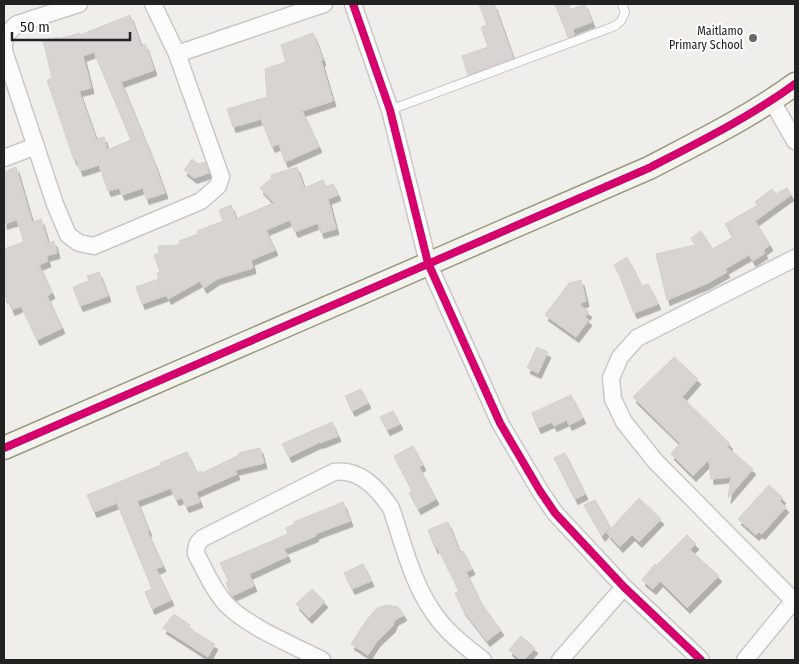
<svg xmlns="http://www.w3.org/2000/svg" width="799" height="664" font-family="'Fira Sans Condensed',sans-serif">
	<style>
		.building { fill: #d7d4d2; stroke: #d3d0cc; fill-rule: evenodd; filter: url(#shadow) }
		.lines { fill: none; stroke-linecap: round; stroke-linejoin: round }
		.lane-casing { stroke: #c9c8c7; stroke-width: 10 }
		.street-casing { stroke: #c9c8c7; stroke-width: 19 }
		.secondary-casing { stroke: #999a82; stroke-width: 25 }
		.lane { stroke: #fdfcfc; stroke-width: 8 }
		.street { stroke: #fdfcfc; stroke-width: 16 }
		.secondary { stroke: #f4f4ed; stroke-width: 22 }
		.cycleway-casing { stroke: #fff; stroke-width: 11 }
		.cycleway { stroke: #d6006c; stroke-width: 8 }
		.poi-dot { fill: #6a6968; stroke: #fff; stroke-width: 2 }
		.labels { text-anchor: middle; stroke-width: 4.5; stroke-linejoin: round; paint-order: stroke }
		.poi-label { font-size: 12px; fill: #222; stroke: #fff; text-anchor: end }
	</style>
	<defs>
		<filter id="shadow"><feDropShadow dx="3" dy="5.5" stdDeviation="0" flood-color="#0004"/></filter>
	</defs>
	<rect width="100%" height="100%" fill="#f0eeeb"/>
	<path class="building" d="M479 4H494L513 58 468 75 462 56 488 47 481 27 487 25Z
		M555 4H569L570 10 585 4 592 22 573 29 574 35 568 37Z
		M130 15 141 46 145 44 154 70 121 82 155 165 165 193 146 199 143 188 122 195 119 188 108 191 99 165 80 171 76 159 74 160 47 80 52 78 43 40 59 37V39L80 33V35ZM94 52 131 140 107 150 104 137 96 139 79 91 91 88 83 56Z
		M313 33 323 60 321 61 333 101 302 111 319 147 285 162 279 144 272 147 261 119 233 127 227 109 267 97 265 69 286 62 281 45Z
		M192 159 198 164 205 162 209 173 194 178 184 170Z
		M16 167 32 222 41 219 48 243 54 241 57 253 46 256 48 261 39 265 52 293 47 296 62 328 37 340 21 306 12 310 6 297H4V249L24 242 17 220 4 224V172Z
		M297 167 304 188 323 180 326 187 333 184 338 195 328 199 336 229 321 233 318 223 295 232 290 220 266 230 275 250 251 260 253 268 217 279 204 288 200 281 168 299 167 295 142 304 136 287 159 279 157 273 160 272 154 255 159 253 158 246 180 245 179 241 198 234 197 231 223 221 219 210 231 205 236 219 274 203 260 188 272 178 271 175Z
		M787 188 791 195 755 221 770 245 763 250 765 253 753 261 749 255 725 269 727 272 708 283 667 300 656 254 695 245 691 238 701 231 713 249 733 237 725 224 758 205 755 202 772 189 776 194Z
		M627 257 642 286 648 284 658 304 634 313 619 274 614 265Z
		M99 272 108 296 80 306 73 287 89 281 87 276Z
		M581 280 586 301 579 304 589 312 585 317 589 320 576 337 545 315 569 283Z
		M537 347 548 352 538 373 527 368Z
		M674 357 698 379 682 397 730 444 727 447 753 469 728 498 731 477 711 479 709 460 693 476 671 454 680 443 633 397Z
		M361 389 368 403 352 411 345 396Z
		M571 395 583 418 569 425 567 420 554 426 552 422 538 428 532 413Z
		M393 411 400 424 387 430 380 417Z
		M332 422 338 436 320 443V442L289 457 282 444Z
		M413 446 423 465 419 467 436 499 418 509 409 493 412 491 394 456Z
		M260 448 264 463 235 470 237 474 196 492 200 502 186 507 182 498 176 500 171 488 137 501 149 531H147L163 566 156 569 171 600 152 609 145 592 152 589 117 503 94 512 87 495 161 465 160 463 187 452 197 473 201 471 202 473 239 455V453Z
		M565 453 585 494 575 499 554 458Z
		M769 485 783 498 780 501 786 507 762 534 759 532 756 535 738 519Z
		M639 498 661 519 639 542 632 535 620 547 607 533Z
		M595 500 610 527 602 536 584 505Z
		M343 502 350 521 315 534 316 536 284 549 288 556 249 574 254 586 232 596 230 593 226 583 229 582 220 563 288 534 286 528 295 524 294 522Z
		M448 522 460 553 463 551 472 569 466 572 481 603 501 630 487 641 463 610 455 593 459 591 437 547 435 548 428 530Z
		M687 535 696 544 690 550 719 576 687 608 660 581 653 589 642 580 655 564 656 566Z
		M363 564 371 581 352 589 344 573Z
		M312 589 325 602 309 618 296 604Z
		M387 605 398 607 404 615 395 620 392 627 377 641 368 655 351 644 366 621 377 608Z
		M174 614 190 625 188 628 215 644 208 657 163 628Z
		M521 636 535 648 524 660H521L509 650Z"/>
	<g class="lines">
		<defs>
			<path id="lane" d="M390 110 615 26 621 21 625 12 622 4"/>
			<path id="street" d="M353 4 390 110 428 263 500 423 540 491 555 513 624 587 701 660
				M4 42 6 35 17 24 79 4
				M4 44V51L55 204 68 235 79 243 94 246 201 201 218 186 221 177 177 54 153 4
				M177 54 324 4
				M772 101 795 141
				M4 158 36 146
				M795 258 637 338 620 357 611 378 613 399 624 422 656 462 795 602
				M322 660C293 645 248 627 226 604 213 590 205 570 196 554 196 546 197 543 203 538L334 472C360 468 378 489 391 508 403 543 412 582 433 612 446 632 465 646 483 660
				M560 660 624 587
				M745 660 794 600"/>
			<path id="secondary" d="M4 448 649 168C699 142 750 117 795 84"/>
		</defs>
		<use href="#lane" class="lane-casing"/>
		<use href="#street" class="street-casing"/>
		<use href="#secondary" class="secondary-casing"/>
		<use href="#lane" class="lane"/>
		<use href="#street" class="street"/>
		<use href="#secondary" class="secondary"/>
		<defs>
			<path id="cycleway" d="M353 4 390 110 428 263 500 423 540 491 555 513 624 587 701 660
				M4 448 649 168C699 142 750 117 795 84"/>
		</defs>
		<use href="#cycleway" class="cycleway-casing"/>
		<use href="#cycleway" class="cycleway"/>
	</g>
	<circle class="poi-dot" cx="753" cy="38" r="5"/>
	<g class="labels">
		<g class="poi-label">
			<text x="743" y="35">Maitlamo<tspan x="743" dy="14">Primary School</tspan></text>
		</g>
	</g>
	<rect width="799" height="664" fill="none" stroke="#222222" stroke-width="10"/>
	<path d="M12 32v8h118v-8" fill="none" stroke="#222222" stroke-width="2.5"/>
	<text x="20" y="32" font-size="15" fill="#222222" stroke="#ffffff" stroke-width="4" paint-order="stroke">50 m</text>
</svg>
